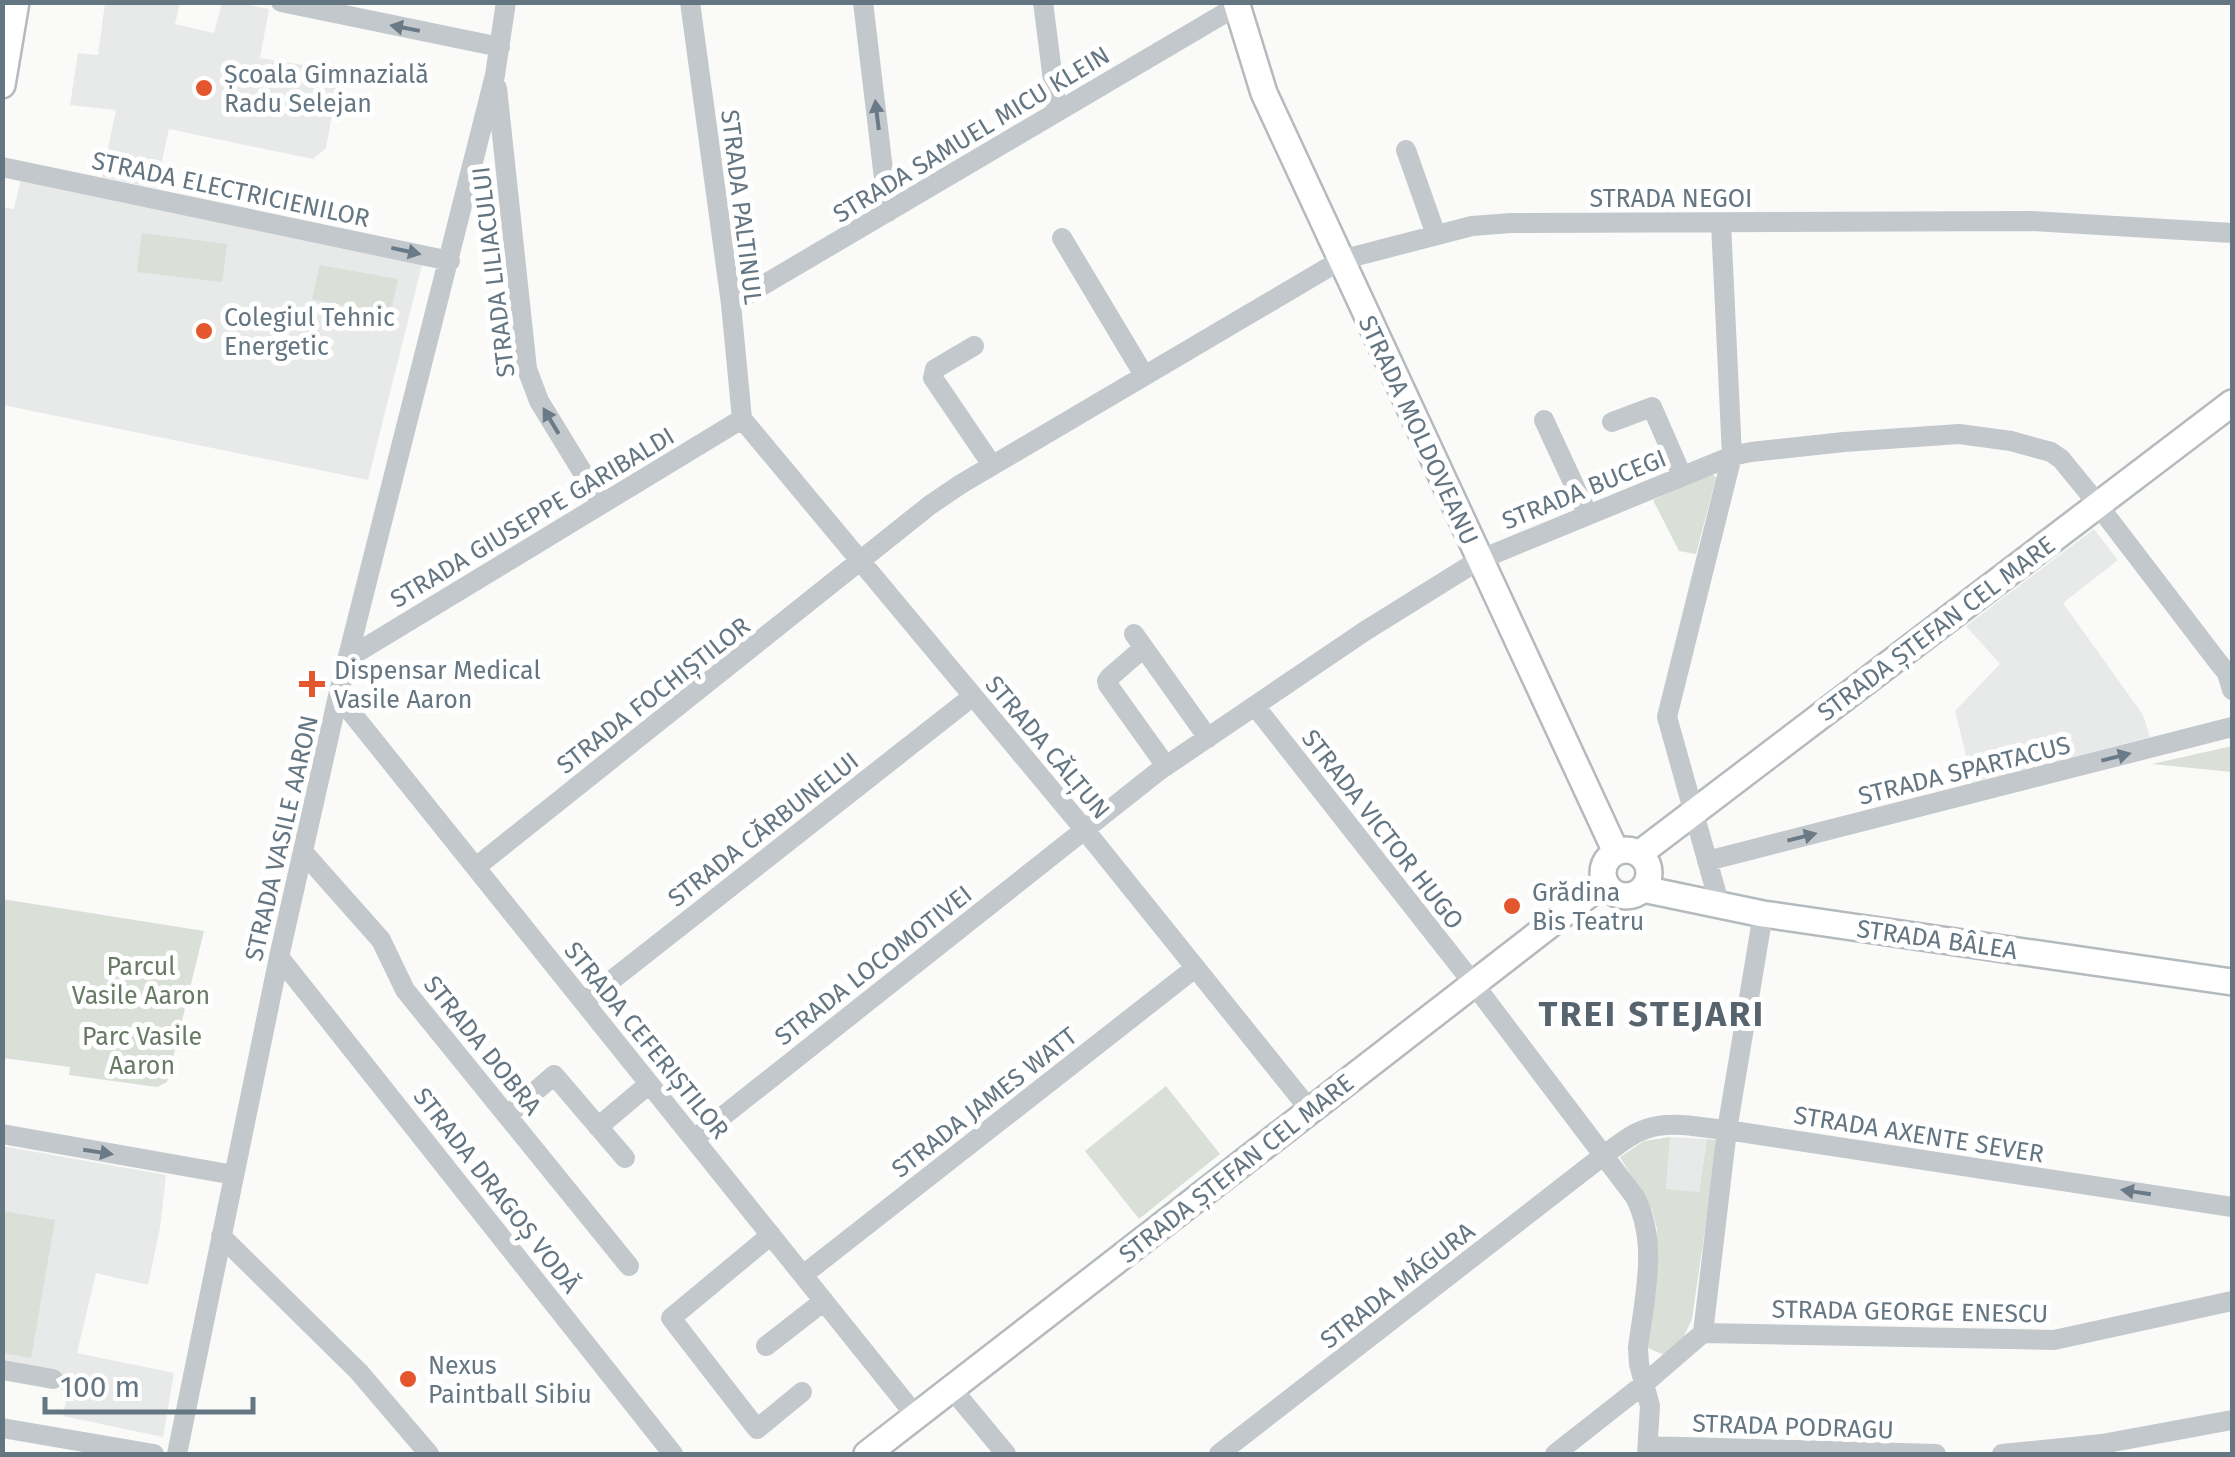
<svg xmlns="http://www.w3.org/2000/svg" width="2235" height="1457" font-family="'Fira Sans',sans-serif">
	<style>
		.built { fill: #e8e9e9 }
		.green { fill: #dadfd7 }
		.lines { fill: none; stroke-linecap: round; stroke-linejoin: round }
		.major-casing { stroke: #b5babe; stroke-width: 30 }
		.minor { stroke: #c3c8cc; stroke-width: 20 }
		.major { stroke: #fff; stroke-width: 25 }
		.oneway { fill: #6a7a87 }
		.poi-dot { fill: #e4572e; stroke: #fff; stroke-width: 4 }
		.labels { text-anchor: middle; stroke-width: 10; stroke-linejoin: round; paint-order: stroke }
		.poi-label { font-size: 25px; fill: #657683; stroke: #fff; text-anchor: start }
		.street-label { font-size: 25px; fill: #657683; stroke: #fff }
		.park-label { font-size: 25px; fill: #687a64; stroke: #fff }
		.district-label { font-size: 35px; font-weight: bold; letter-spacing: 2.5px; fill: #57646e; stroke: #fff }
	</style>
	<rect width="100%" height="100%" fill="#fafaf8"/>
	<path class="built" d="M105 3H180L175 24 214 33 222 3H239L269 9 260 58 340 71 326 148 313 159 169 129 156 188 102 177 116 110 70 105 78 53 98 55Z
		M21 178 422 265 368 480 3 405 2 207 14 209Z
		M2094 529 2118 560 2063 603 2143 715 2150 737 1973 783 1955 711 2000 664 1966 626Z
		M1670 1137 1707 1139 1699 1192 1666 1190Z
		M2 1146 166 1175 160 1228 148 1285 96 1273 77 1353 174 1373 163 1437 63 1416 68 1391 61 1390 63 1376 3 1362Z"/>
	<path class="green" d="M142 233 227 244 222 282 137 272Z
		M320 265 398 279 390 315 312 299Z
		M1712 473 1716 478 1696 554 1679 551 1653 500Z
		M2232 746V772L2152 764Z
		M2 899 204 931 167 1082 157 1087 69 1075 70 1067 3 1058Z
		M1166 1086 1220 1154 1139 1219 1085 1151Z
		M1670 1137 1666 1189 1699 1192 1707 1139 1718 1140 1692 1319 1682 1341 1664 1355 1648 1348 1657 1229 1652 1210 1620 1157 1644 1141Z
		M3 1211 55 1220 31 1358 3 1353Z"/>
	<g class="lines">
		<defs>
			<path id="major" d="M1236 2 1264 93 1616 852
				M2 85 16 2
				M1603 873a23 23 0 1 1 46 0a23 23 0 1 1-46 0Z
				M1639 854 2232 403
				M1643 889 1763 914 2232 982
				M867 1454 1605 882"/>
		</defs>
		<use href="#major" class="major-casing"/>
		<path class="minor" d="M281 2 500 47
			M690 2 731 304 742 419
			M863 2 888 212
			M1043 2 1057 112
			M497 88 527 369 539 401 602 504
			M1406 150 1436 235
			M2 167 450 261
			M1062 238 1144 375
			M731 304 1237 6
			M974 346 935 369 933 378 992 465
			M742 419 1084 829 1310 1110
			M1544 420 1588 515
			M1612 422 1652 407 1682 476
			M1134 634 1208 738
			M1140 651 1110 677 1107 681 1108 685 1166 766
			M348 658 742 419
			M338 696 916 1416
			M1255 706 1473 983 1635 1197C1659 1243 1644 1299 1638 1348L1639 1364 1650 1406 1647 1454
			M303 852 381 940 405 990 629 1266
			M1707 861 2232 727
			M476 867 930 505 961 484 1341 260 1472 226 1511 223 2032 221 2232 233
			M1720 906 1667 717 1732 456 1721 223
			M279 957 673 1454
			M584 1002 973 696
			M507 1116 554 1075 625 1158
			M598 1127 649 1084
			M2 1134 234 1175
			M694 1139 1160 770 1365 631 1479 560 1732 456 1751 452 1844 442 1959 434 2011 441 2051 452 2061 459 2088 492 2218 662 2227 673 2232 690
			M771 1235 671 1318 757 1429 802 1392
			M221 1236 359 1372 429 1454
			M803 1275 1195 968
			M1703 1333 2054 1340 2232 1301
			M1703 1333 1727 1130 1763 914
			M766 1346 824 1301
			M2 1370 53 1379
			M952 1389 1006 1454
			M2 1428 154 1454
			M1648 1446 1936 1454
			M177 1454 279 957 338 696 495 75 506 2
			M1219 1454 1604 1155C1617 1146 1630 1134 1646 1129 1671 1120 1701 1128 1727 1130L2232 1207
			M1555 1454 1644 1384 1703 1333
			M2002 1454 2102 1444 2232 1420"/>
		<use href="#major" class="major"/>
	</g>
	<defs><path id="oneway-solid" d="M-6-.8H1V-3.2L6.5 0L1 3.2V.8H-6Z" transform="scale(2.5)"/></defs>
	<g class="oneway">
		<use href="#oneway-solid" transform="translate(405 28) rotate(-169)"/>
		<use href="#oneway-solid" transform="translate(877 115) rotate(-97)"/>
		<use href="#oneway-solid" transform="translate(406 251) rotate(12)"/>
		<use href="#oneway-solid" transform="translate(551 421) rotate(-121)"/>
		<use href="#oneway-solid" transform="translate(2116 757) rotate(-14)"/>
		<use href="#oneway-solid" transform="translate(1802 837) rotate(-14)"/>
		<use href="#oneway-solid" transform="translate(98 1152) rotate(9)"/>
		<use href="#oneway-solid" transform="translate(2136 1192) rotate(-171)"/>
	</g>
	<g class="poi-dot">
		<circle cx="204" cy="88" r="10"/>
		<circle cx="204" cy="331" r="10"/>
		<path d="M307 669h10v10h10v10h-10v10h-10v-10h-10v-10h10z"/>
		<circle cx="1512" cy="906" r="10"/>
		<circle cx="408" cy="1379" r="10"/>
	</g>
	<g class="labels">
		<g class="poi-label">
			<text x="224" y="83">Școala Gimnazială<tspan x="224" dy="29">Radu Selejan</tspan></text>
			<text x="224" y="326">Colegiul Tehnic<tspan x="224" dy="29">Energetic</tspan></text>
			<text x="334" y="679">Dispensar Medical<tspan x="334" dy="29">Vasile Aaron</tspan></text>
			<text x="1532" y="901">Grădina<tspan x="1532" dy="29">Bis Teatru</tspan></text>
			<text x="428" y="1374">Nexus<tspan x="428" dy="29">Paintball Sibiu</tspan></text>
		</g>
		<g class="street-label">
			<text transform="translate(971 134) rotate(-31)" y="9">STRADA SAMUEL MICU KLEIN</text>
			<text transform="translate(231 189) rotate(12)" y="9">STRADA ELECTRICIENILOR</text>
			<text x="1671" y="207">STRADA NEGOI</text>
			<text transform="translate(742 207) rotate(83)" y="9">STRADA PALTINUL</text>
			<text transform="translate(493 272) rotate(-97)" y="9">STRADA LILIACULUI</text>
			<text transform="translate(1419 430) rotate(65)" y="9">STRADA MOLDOVEANU</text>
			<text transform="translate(1584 489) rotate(-22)" y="9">STRADA BUCEGI</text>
			<text transform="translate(532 517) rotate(-31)" y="9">STRADA GIUSEPPE GARIBALDI</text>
			<text transform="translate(1936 628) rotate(-37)" y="9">STRADA ȘTEFAN CEL MARE</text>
			<text transform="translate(653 695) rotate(-38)" y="9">STRADA FOCHIȘTILOR</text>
			<text transform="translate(1048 747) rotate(50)" y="9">STRADA CĂLȚUN</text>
			<text transform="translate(1964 770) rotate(-14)" y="9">STRADA SPARTACUS</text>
			<text transform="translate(763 829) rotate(-38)" y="9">STRADA CĂRBUNELUI</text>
			<text transform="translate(1383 829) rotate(52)" y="9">STRADA VICTOR HUGO</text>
			<text transform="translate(281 838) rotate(-77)" y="9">STRADA VASILE AARON</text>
			<text transform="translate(1937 939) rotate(8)" y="9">STRADA BÂLEA</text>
			<text transform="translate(873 965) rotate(-38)" y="9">STRADA LOCOMOTIVEI</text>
			<text transform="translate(647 1040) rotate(51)" y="9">STRADA CEFERIȘTILOR</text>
			<text transform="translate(483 1045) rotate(51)" y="9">STRADA DOBRA</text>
			<text transform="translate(984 1102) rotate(-38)" y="9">STRADA JAMES WATT</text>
			<text transform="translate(1919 1134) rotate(9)" y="9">STRADA AXENTE SEVER</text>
			<text transform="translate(1236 1168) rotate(-38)" y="9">STRADA ȘTEFAN CEL MARE</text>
			<text transform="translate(497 1190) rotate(52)" y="9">STRADA DRAGOȘ VODĂ</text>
			<text transform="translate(1397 1285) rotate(-38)" y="9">STRADA MĂGURA</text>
			<text transform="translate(1910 1311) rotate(1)" y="9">STRADA GEORGE ENESCU</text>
			<text transform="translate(1793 1426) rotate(2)" y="9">STRADA PODRAGU</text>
		</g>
		<g class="park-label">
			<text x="141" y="975">Parcul<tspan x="141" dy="29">Vasile Aaron</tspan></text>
			<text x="142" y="1045">Parc Vasile<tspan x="142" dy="29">Aaron</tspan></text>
		</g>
		<g class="district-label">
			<text x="1652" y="1026">TREI STEJARI</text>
		</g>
	</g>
	<rect width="2235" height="1457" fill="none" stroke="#657683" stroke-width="10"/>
	<path d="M45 1397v15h208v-15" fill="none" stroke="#657683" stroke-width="5"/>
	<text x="60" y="1397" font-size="30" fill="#657683" stroke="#ffffff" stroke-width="8" paint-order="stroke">100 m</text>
</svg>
